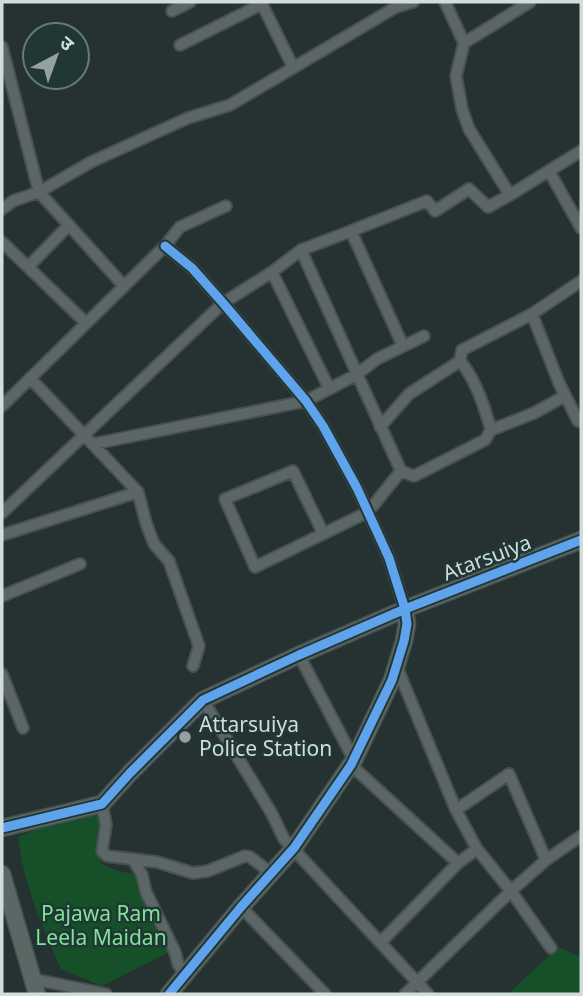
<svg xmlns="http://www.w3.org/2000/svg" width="583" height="996" font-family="'Noto Sans','Noto Sans Devanagari',sans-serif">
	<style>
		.green { fill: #165029 }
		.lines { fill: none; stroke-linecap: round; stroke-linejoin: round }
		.street-casing { stroke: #45504f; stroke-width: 14 }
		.secondary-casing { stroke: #45504f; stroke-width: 19 }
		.street { stroke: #5d6666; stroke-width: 10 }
		.secondary { stroke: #5a6765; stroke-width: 16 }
		.cycleway-casing { stroke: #213736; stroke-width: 13 }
		.cycleway { stroke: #60a3ed; stroke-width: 9 }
		.poi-dot { fill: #94a1a0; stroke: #213736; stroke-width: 2.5 }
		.labels { text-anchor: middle; stroke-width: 5; stroke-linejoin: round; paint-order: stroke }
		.street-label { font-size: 21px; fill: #d0dddc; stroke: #213736 }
		.poi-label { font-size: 21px; fill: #d0dddc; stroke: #213736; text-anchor: start }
		.park-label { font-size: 21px; fill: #80e396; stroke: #213736 }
	</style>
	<rect width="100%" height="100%" fill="#263231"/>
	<path class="green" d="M69 816H99L103 822 101 864 118 871 137 875 171 951 102 986 61 969C41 924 24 885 18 837Z
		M558 947 581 957V994H508Z"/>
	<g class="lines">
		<defs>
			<path id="street" d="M261 2 293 67
				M445 2 464 43 456 76 462 109 469 129 510 195
				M172 11 190 2
				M464 43 530 2
				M180 45 262 4
				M2 47 39 192 124 286
				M549 171 581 228
				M2 209 13 201 39 192 91 162 188 118 230 105 396 7 413 2
				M351 231 427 201 435 211 469 189 488 207 510 195 581 151
				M2 242 86 323
				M165 246 192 268 223 303 306 401 323 426 357 488 368 512 389 558 405 609
				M301 250 401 471
				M28 267 69 225
				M272 272 329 388
				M30 378 138 492 146 523 154 544 169 561 199 646 193 666
				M2 406 165 246 180 227 226 206
				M578 421 559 383 532 314 581 281
				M380 427 409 394 460 361 462 350 532 314
				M491 430 534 413 565 396
				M93 444 306 401 356 375 377 359 424 336
				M2 513 223 303 272 272 301 250 351 231 403 346
				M323 533 293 471 225 499 255 567 368 512 401 471 414 476 485 440 491 430C485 408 475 378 460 361
				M2 535 138 492
				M2 596 80 564
				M299 655 354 760
				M396 665 456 810 477 849 511 891 551 948
				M2 674 23 728
				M203 700 272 814 284 839 428 994
				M351 765 458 863
				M102 804 106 825 102 851 107 856 157 862 193 873 208 871 245 856 250 857 271 873
				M456 810 509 774 546 860
				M133 859 142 875 146 892 175 952 178 964 185 975
				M241 907 325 994
				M381 942 458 863 477 849
				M33 979 106 994
				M405 994 511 891 546 860 581 836"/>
			<path id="secondary" d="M2 828 102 804 130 773 203 700 299 655 405 609 581 540
				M2 874 37 994
				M169 994 241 907 294 848 354 760 392 680 404 641 407 624 405 609"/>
		</defs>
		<use href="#street" class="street-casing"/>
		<use href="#secondary" class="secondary-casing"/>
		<use href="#street" class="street"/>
		<use href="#secondary" class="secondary"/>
		<defs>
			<path id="cycleway" d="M165 246 192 268 223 303 306 401 323 426 357 488 389 558 405 609 407 624 404 641 392 680 351 765 294 848 241 907 169 994
				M2 828 102 804 130 773 203 700 299 655 405 609 581 540"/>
		</defs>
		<use href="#cycleway" class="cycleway-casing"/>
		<use href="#cycleway" class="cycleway"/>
	</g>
	<circle class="poi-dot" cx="185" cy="737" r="7"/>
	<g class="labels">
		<g class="street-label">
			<text transform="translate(487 558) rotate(-21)" y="7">Atarsuiya</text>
		</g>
		<g class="poi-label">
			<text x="199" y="732">Attarsuiya<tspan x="199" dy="24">Police Station</tspan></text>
		</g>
		<g class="park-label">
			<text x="101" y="921">Pajawa Ram<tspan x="101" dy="24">Leela Maidan</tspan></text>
		</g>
	</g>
	<rect width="583" height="996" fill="none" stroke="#d0dddc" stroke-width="7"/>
	<g transform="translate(56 56) rotate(41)"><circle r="33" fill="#213736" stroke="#677978" stroke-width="2"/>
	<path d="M0-5L12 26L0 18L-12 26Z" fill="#94a1a0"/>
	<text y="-10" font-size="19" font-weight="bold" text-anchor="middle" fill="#d0dddc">उ</text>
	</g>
</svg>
